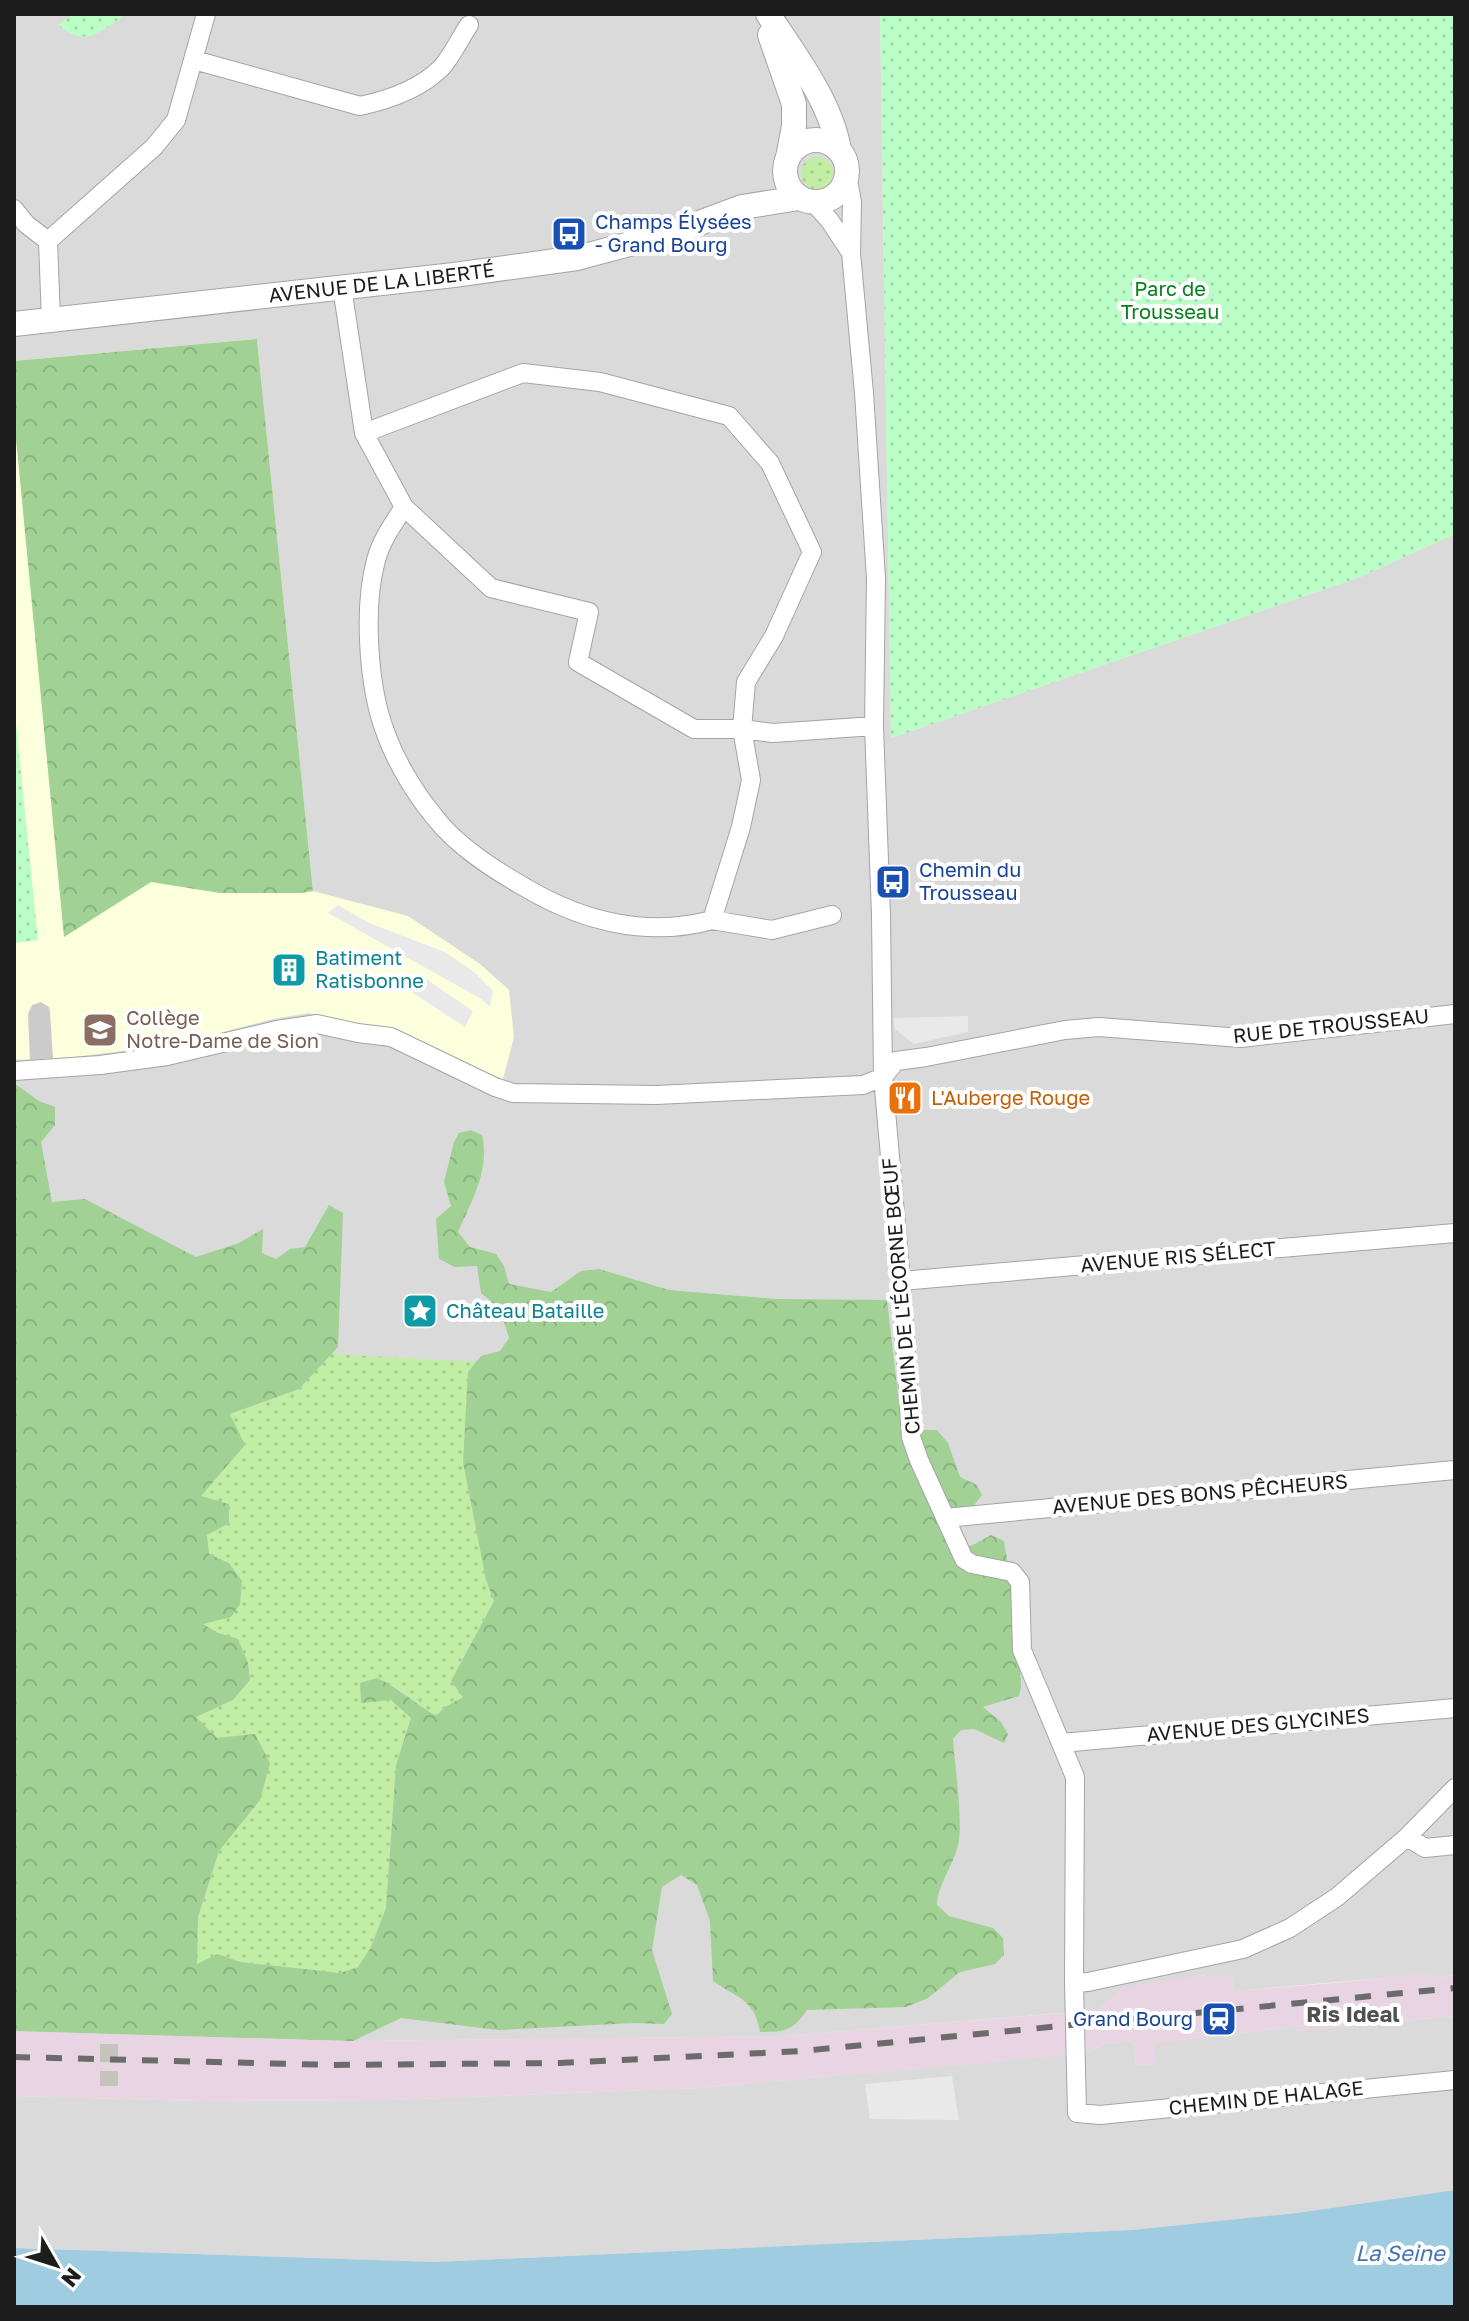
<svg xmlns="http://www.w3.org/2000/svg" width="1469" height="2321" font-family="'Golos Text',sans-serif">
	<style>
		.residential { fill: #dbdada }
		.education { fill: #fcffdb }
		.religious { fill: #cbcbcb }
		.railway { fill: #e9d4e3 }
		.grass { fill: url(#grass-dots) }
		.forest { fill: url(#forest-crowns) }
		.park { fill: url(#park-dots) }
		.parking { fill: #e9e9e9 }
		.water { fill: #9fcce0 }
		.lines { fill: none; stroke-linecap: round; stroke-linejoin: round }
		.minor-tunnel { stroke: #c5c3bb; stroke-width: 18; stroke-dasharray: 18 9; stroke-linecap: butt }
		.minor-casing { stroke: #a4a4a4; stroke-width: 20 }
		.tertiary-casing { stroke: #a4a4a4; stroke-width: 26 }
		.minor { stroke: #fff; stroke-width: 18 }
		.tertiary { stroke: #fff; stroke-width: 24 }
		.rail { stroke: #6b6b6b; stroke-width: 6; stroke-dasharray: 16 16; stroke-linecap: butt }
		.labels { text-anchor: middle; stroke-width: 8; stroke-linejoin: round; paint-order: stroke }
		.transit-label { font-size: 20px; fill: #164399; stroke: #fff; text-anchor: start }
		.street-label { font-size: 20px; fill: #1d1d1d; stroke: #fff }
		.park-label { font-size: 20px; fill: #058119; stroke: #fff }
		.culture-label { font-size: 20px; fill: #0d838f; stroke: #fff; text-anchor: start }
		.education-label { font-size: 20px; fill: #785e54; stroke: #fff; text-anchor: start }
		.food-label { font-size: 20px; fill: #c56008; stroke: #fff; text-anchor: start }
		.neighbourhood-label { font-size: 22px; font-weight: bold; fill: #505050; stroke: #fff }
		.water-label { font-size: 22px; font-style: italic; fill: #4472b2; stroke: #fff }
	</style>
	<defs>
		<pattern id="grass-dots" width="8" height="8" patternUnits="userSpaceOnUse" patternTransform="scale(2)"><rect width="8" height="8" fill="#c2eda4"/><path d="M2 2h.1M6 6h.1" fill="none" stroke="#a6cb8d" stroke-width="1.8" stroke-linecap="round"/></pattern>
		<pattern id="forest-crowns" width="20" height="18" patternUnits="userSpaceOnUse" patternTransform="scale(2)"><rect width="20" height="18" fill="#a1d194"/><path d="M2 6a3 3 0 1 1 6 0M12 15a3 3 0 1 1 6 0" fill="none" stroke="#8ab37f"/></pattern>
		<pattern id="park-dots" width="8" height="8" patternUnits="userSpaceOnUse" patternTransform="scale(2)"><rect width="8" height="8" fill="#bbfdc6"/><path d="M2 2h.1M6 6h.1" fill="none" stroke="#a0d8aa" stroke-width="1.8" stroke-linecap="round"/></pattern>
	</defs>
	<rect width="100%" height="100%" fill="#efece2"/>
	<path class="residential" d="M14 14H880L891 738 1360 577 1455 534V1975L1429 1978V1974L1234 1991 1233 1976 1214 1978 1201 1975 1117 1994 1098 2010 784 2036 353 2041 14 2031Z
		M1455 2016V2190L1298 2213 1132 2230 436 2262 14 2248V2096L198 2101 391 2100 701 2088 1086 2053 1105 2044 1133 2041 1136 2065 1155 2064 1153 2043 1293 2027 1297 2031Z"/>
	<path class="education" d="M257 339 313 891 408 916 480 964 509 990 514 1037 503 1079 482 1072 394 1028 356 1026 309 1013 273 1019 172 1045 65 1058 14 1060V361Z"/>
	<path class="religious" d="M41 1002 49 1007 50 1012 53 1058 30 1060 28 1014 32 1005Z"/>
	<path class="railway" d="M1429 1973 1430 1978 1455 1975V2016L1297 2031 1293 2027 1154 2043 1155 2064 1136 2065 1133 2041 1105 2044 1086 2053 1083 2011 1098 2010 1117 1994 1120 1988 1201 1975 1214 1978 1233 1976 1235 1991 1335 1983Z
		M1064 2013 1068 2055 701 2088 391 2100 198 2101 14 2096V2031L353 2041 784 2036Z"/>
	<path class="grass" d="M801 173a16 16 0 1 1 32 0a16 16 0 1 1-32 0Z
		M331 1354 477 1362 468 1372 463 1462 486 1580 494 1601 460 1663 464 1697 445 1707 435 1716 420 1707 398 1688 391 1700 411 1718 396 1765 386 1908 371 1947 358 1967 340 1973 240 1962 218 1954 196 1965 198 1918 219 1851 260 1800 217 1738 196 1717 233 1700 238 1639 218 1633 202 1623 231 1617 240 1604 242 1580 229 1563 209 1554 206 1535 229 1523 201 1496 245 1445 229 1414 299 1389Z"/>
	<path class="forest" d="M257 339 313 891 302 893H220L151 882 64 937 14 418V361Z
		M14 1083 39 1101 55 1107V1125L41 1142 52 1202 85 1199 196 1257 239 1243 263 1229 262 1253 276 1259 290 1249 305 1247 329 1205 343 1213 338 1347 299 1389 230 1414 245 1445 201 1496 229 1504V1523L207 1535 209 1554 229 1563 242 1581 240 1604 231 1617 203 1624 218 1633 238 1639 248 1663 250 1680 233 1700 196 1717 217 1738 255 1734 270 1763 260 1800 219 1851 198 1917 197 1964 218 1954 240 1962 340 1973 358 1967 371 1947 386 1908 396 1765 411 1718 391 1700 361 1703 360 1683 377 1678C399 1688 415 1704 436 1716L445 1707 463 1697 451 1681 494 1601 486 1580 463 1462 468 1372 481 1356 500 1351 509 1338 500 1309 481 1293 477 1266 455 1267 439 1259 436 1219 451 1206 444 1182 454 1142 459 1133 471 1130 482 1135C490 1170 472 1201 458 1232L470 1247 496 1254 504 1266 509 1284 551 1292 581 1271 599 1269 669 1290 777 1299 887 1300 902 1430H937L948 1443 960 1477 977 1485 982 1495 951 1535 961 1548 973 1545 991 1535 1004 1541 1019 1632 1021 1687 1019 1696 983 1707 1001 1722 1008 1734 1004 1743 974 1729 961 1730 953 1739C955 1768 962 1812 959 1840 956 1862 937 1885 937 1905L949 1916 993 1928 1003 1938 1004 1955 995 1964 960 1972 928 1998 906 2007 807 2010C793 2031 784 2032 760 2032 754 1998 738 1999 713 1981L710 1921 697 1885 681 1875 662 1887 652 1950 672 2014 664 2024 634 2023 498 2030 401 2018 353 2041 14 2031Z"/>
	<path class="park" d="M73 14H126C100 31 87 49 58 25Z
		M880 14H1455V534L1360 577 891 738Z
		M14 704 38 940 14 943Z"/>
	<path class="parking" d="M338 905 369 923 445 952 474 972 493 991 490 1007 481 999 328 913Z
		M416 972 473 1011 465 1027 404 987Z
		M968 1016V1032L914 1044 895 1029 893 1018Z
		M952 2076 959 2120 870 2119 865 2084Z"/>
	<path class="water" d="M1455 2190V2307H14V2248L436 2262 1132 2230 1297 2213Z"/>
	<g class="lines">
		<path class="minor-tunnel" d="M109 2044V2086"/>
		<defs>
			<path id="minor" d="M194 60 360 106C388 100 420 89 441 68 452 56 460 38 469 25
				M847 175 852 202 851 253 864 393 876 578 874 726 881 915 883 1077 901 1281 911 1437 919 1460 964 1559 972 1564 1012 1572 1020 1582 1022 1650 1075 1777 1074 1983 1077 2113 1100 2115 1455 2080
				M814 203 830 221 851 253
				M14 209 26 224 48 241
				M342 287 364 433 404 507 491 588 589 612 578 662 694 729H742L773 733 874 726
				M51 321 48 241 154 147 176 120 206 14
				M364 433 523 373 600 382 729 416 770 463 812 552 774 636 746 682 742 729 751 780 741 827 712 920C647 938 582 921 526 888 496 871 466 852 443 827 420 801 398 767 386 734 368 688 363 608 376 560 381 541 393 524 404 507
				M712 920 772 930 832 915
				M14 1071 100 1065 167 1056 277 1030 317 1024 358 1033 391 1037 495 1087 513 1093 656 1095 863 1085 883 1077 896 1061 926 1057 1065 1030 1099 1027 1241 1038 1455 1014
				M901 1281 1455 1233
				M945 1518 1455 1470
				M1061 1743 1455 1708
				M1407 1837 1425 1848 1455 1845
				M1074 1983 1088 1982 1243 1949 1290 1928 1337 1897 1407 1837 1455 1788"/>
			<g id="tertiary">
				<path d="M768 14C795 55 831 102 839 150"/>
				<path d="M770 35 794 104V126L788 158"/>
				<circle cx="816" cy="171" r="31"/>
				<path id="s1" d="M14 324 454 275 577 258 678 231 742 207 799 198"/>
			</g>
		</defs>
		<use href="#minor" class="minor-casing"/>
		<use href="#tertiary" class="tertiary-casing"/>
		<use href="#minor" class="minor"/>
		<use href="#tertiary" class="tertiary"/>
		<path class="rail" d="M14 2057 333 2065 560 2063 802 2051 1455 1988"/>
	</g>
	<defs>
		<symbol id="bus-square" viewBox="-11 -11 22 22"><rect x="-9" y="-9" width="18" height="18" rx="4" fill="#1a4fb4" stroke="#fff"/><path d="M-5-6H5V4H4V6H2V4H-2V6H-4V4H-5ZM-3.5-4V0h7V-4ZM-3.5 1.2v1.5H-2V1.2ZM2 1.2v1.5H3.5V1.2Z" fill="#fff"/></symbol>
		<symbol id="building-square" viewBox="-11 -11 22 22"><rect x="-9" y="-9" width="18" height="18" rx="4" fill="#0f9aa8" stroke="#fff"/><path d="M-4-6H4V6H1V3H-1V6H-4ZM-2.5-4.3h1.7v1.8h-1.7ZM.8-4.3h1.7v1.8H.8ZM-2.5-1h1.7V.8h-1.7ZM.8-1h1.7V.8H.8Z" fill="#fff"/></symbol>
		<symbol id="school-square" viewBox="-11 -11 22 22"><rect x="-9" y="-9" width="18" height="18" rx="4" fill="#8d6e63" stroke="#fff"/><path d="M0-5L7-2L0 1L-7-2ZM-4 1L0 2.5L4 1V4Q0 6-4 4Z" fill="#fff"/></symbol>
		<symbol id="restaurant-square" viewBox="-11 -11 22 22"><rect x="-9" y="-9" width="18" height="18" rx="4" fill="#e8710a" stroke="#fff"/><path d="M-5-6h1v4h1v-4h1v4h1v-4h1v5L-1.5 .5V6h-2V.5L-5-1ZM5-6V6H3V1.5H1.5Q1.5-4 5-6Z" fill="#fff"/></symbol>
		<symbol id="sight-square" viewBox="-11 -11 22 22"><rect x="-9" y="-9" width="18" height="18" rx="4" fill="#0f9aa8" stroke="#fff"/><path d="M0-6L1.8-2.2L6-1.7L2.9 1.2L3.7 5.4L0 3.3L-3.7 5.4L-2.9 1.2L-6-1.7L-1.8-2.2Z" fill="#fff"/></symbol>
		<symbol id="station-square" viewBox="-11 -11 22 22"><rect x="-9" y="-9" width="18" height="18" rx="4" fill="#1a4fb4" stroke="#fff"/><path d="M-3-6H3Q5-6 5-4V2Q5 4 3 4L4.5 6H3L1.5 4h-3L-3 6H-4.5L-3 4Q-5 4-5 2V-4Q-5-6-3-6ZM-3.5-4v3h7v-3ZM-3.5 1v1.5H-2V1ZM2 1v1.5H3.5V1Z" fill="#fff"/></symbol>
	</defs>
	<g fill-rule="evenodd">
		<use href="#bus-square" x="549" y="214" width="40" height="40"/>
		<use href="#bus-square" x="873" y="862" width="40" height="40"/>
		<use href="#building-square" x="269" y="950" width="40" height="40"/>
		<use href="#school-square" x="80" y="1010" width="40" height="40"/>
		<use href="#restaurant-square" x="885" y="1078" width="40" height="40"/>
		<use href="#sight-square" x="400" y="1291" width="40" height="40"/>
		<use href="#station-square" x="1199" y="1999" width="40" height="40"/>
	</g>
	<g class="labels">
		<g class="transit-label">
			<text x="595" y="229">Champs Élysées<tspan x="595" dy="23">- Grand Bourg</tspan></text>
			<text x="919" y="877">Chemin du<tspan x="919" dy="23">Trousseau</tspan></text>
			<text x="1193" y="2026" text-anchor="end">Grand Bourg</text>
		</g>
		<g class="street-label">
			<text dy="7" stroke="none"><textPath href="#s1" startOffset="370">AVENUE DE LA LIBERTÉ</textPath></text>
			<text transform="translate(1331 1026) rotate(-6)" y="7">RUE DE TROUSSEAU</text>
			<text transform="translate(1178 1257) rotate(-5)" y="7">AVENUE RIS SÉLECT</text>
			<text transform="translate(901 1296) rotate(-95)" y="7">CHEMIN DE L'ÉCORNE BŒUF</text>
			<text transform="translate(1200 1494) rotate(-5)" y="7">AVENUE DES BONS PÊCHEURS</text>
			<text transform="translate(1258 1725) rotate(-5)" y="7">AVENUE DES GLYCINES</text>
			<text transform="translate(1266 2098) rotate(-6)" y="7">CHEMIN DE HALAGE</text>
		</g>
		<g class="park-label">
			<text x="1170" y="296">Parc de<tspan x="1170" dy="23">Trousseau</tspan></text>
		</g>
		<g class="culture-label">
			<text x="315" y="965">Batiment<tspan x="315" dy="23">Ratisbonne</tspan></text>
			<text x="446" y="1318">Château Bataille</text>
		</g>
		<g class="education-label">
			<text x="126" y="1025">Collège<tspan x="126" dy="23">Notre-Dame de Sion</tspan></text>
		</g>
		<g class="food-label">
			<text x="931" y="1105">L'Auberge Rouge</text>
		</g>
		<g class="neighbourhood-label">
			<text x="1353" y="2022">Ris Ideal</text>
		</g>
		<g class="water-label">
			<text x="1400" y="2261">La Seine</text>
		</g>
	</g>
	<rect width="1469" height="2321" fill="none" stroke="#1d1d1d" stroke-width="32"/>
	<g transform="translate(56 2265) rotate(129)" stroke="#ffffff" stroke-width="6" paint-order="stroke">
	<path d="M0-6L14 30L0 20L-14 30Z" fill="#1d1d1d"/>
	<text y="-12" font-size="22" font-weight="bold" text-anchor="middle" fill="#1d1d1d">N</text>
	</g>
</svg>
